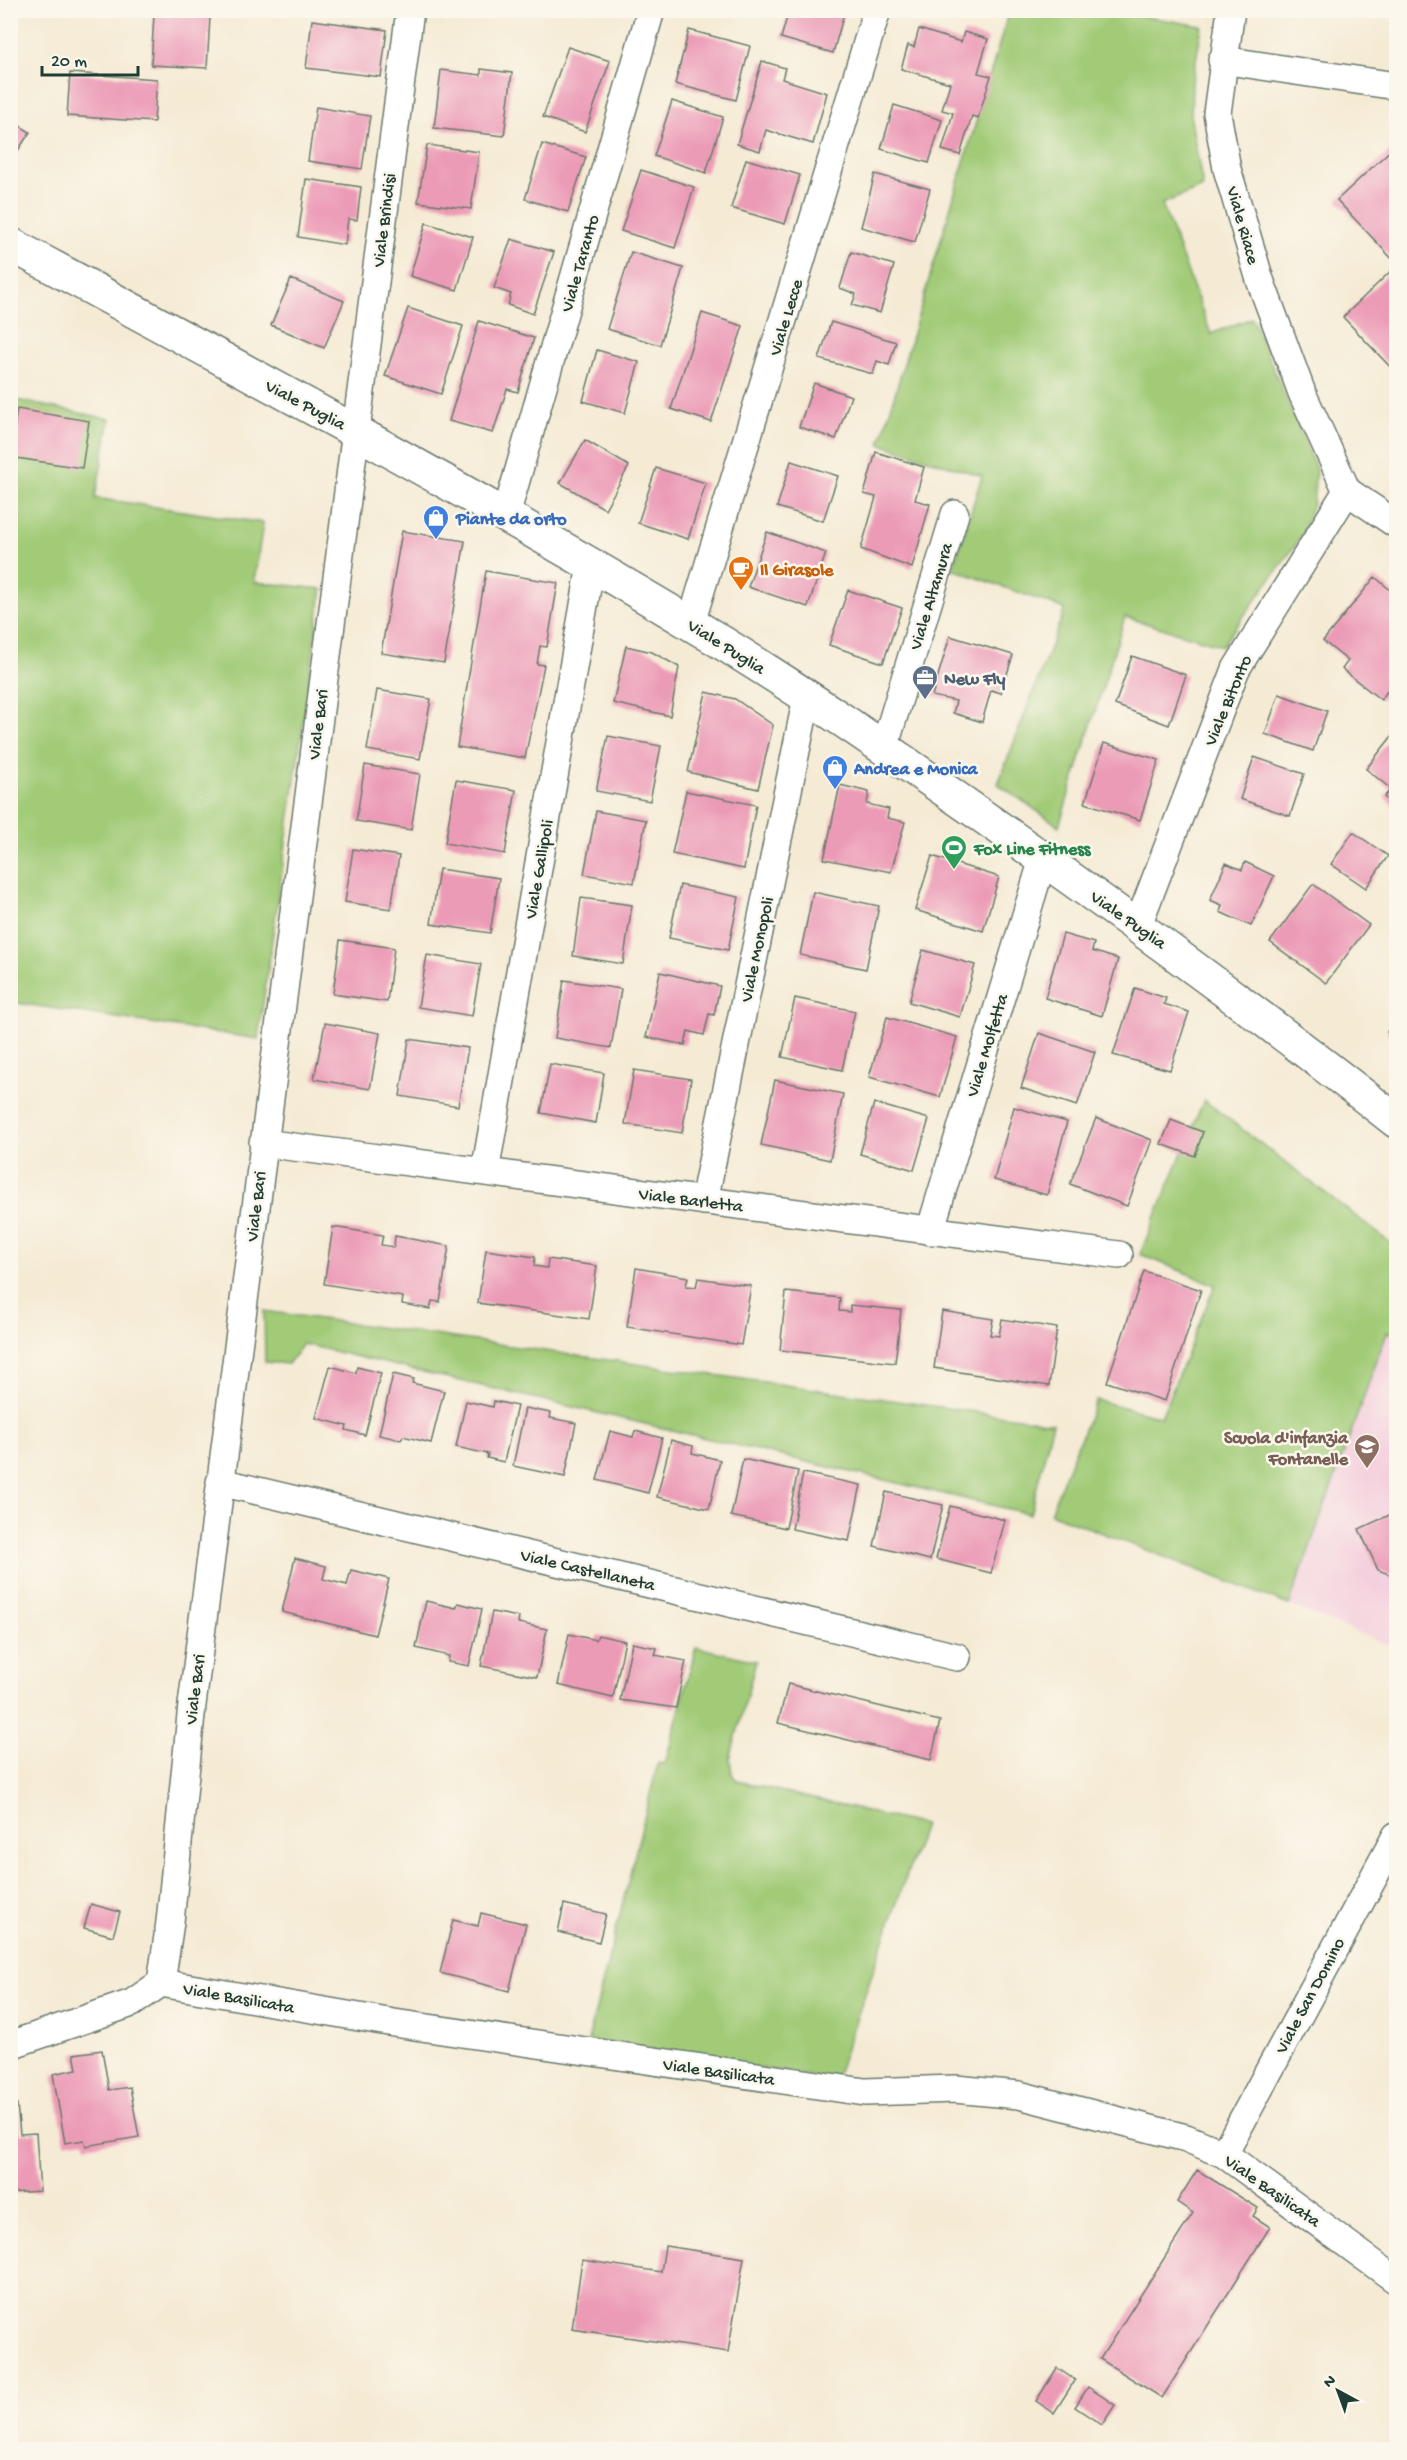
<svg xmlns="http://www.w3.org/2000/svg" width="1407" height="2460" font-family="'Gochi Hand',sans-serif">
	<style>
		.built { fill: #f4cfdd }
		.green { fill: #a1cb77; stroke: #608456; stroke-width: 1.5 }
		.building { fill: #ec9bb7 }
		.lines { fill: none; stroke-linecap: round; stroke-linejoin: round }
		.minor-casing { stroke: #6a7a6c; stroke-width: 30 }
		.secondary-casing { stroke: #6a7a6c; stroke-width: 36 }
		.minor { stroke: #fff; stroke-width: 27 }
		.secondary { stroke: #fff; stroke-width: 33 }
		.labels { text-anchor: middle; stroke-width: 5; stroke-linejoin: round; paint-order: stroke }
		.street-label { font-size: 18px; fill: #1f3d34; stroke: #fbf7ec }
		.shop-label { font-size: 18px; font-weight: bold; fill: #366cbe; stroke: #fbf7ec; text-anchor: start }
		.food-label { font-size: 18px; font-weight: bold; fill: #c56008; stroke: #fbf7ec; text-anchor: start }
		.service-label { font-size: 18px; font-weight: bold; fill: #4e5e75; stroke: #fbf7ec; text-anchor: start }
		.leisure-label { font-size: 18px; font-weight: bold; fill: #27864d; stroke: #fbf7ec; text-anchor: start }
		.education-label { font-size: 18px; font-weight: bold; fill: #785e54; stroke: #fbf7ec; text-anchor: end }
	</style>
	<rect width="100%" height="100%" fill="#fbf7ec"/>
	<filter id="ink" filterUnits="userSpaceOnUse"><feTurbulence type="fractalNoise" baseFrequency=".0167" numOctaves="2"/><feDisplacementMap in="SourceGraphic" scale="12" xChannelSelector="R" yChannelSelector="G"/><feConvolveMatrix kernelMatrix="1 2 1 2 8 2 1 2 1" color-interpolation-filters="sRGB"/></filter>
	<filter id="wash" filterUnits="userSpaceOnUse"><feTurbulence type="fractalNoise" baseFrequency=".008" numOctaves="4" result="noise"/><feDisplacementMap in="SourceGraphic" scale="24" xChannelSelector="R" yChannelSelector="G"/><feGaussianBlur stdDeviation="1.35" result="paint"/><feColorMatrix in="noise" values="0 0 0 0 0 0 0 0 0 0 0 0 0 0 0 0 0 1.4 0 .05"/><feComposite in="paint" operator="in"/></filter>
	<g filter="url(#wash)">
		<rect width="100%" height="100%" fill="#f5ebd5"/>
		<path class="built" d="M1387 1331 1396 1334V1648L1289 1605Z"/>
		<path class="green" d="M1009 11H1114L1202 26 1192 83 1191 120 1203 187 1162 204 1211 334 1252 318 1316 469 1313 503 1302 536 1222 646 1125 617 1059 826 998 784 1065 609 953 569 982 476 880 444Z
			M11 399 110 419 95 498 263 523 254 582 322 589 258 1039 11 1002Z
			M1204 1100 1396 1247V1334L1387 1332 1289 1605 1050 1513 1096 1400 1161 1417 1215 1285 1140 1254Z
			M264 1311 1053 1423 1030 1514 303 1344 288 1364 265 1362Z
			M696 1647 756 1661 730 1759 732 1774 737 1781 924 1825 835 2080 588 2041 658 1763 665 1764Z"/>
		<g id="blocks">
			<path class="building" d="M789 10H845L833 53 781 38Z
				M154 14 210 17 207 68 151 65Z
				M312 20 387 30 381 77 306 68Z
				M919 29 961 42 964 32 988 39 978 73 991 76 978 118 972 116 960 155 942 150 953 113 942 110 950 83 901 69 908 45 914 47Z
				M689 30 750 46 736 100 675 84Z
				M568 47 610 61 585 132 543 117Z
				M762 61 785 68 782 79 827 93 813 144 766 130 760 151 737 144Z
				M481 69 512 73 504 136 434 128 441 70 481 75Z
				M70 73 157 79 154 122 67 116Z
				M672 101 723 117 706 173 654 156Z
				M894 105 942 120 929 163 881 149Z
				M316 107 370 116 362 169 308 161Z
				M10 120 30 132 10 163Z
				M542 144 586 157 568 212 525 199Z
				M427 145 479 152 471 209 418 202Z
				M1396 145V263L1337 200Z
				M746 159 800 175 785 224 731 208Z
				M641 170 694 187 675 248 621 231Z
				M875 174 930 189 915 242 861 227Z
				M306 179 361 187 357 220 348 219 345 245 298 237Z
				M426 223 473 237 457 290 410 276Z
				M511 239 554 252 533 314 508 305 511 294 494 288Z
				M631 252 683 268 660 345 607 329Z
				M851 252 894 265 880 313 852 305 856 294 840 288Z
				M1396 266V373L1343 317Z
				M291 279 344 301 324 348 271 325Z
				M408 308 463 326 441 394 385 376Z
				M702 313 743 326 711 422 671 409Z
				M479 321 534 338 518 392 507 389 493 433 449 421Z
				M831 322 896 342 889 365 877 361 873 374 819 359Z
				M597 350 639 362 625 413 583 401Z
				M814 383 851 396 836 439 799 427Z
				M17 409 89 421 82 468 10 457Z
				M585 440 629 466 605 509 560 483Z
				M876 452 924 467 915 500 930 504 912 568 861 549 876 497 864 494Z
				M791 461 838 476 823 521 777 507Z
				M656 468 706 483 688 539 638 523Z
				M402 531 465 541 444 663 381 653Z
				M767 532 826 553 808 607 748 587Z
				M486 571 558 583 547 647 540 646 537 664 544 665 525 758 457 747Z
				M1375 577 1396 595V698L1387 691 1381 700 1342 669 1348 661 1323 641Z
				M848 590 902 608 883 663 829 645Z
				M950 636 1013 655 1001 693 991 690 982 722 953 713 956 701 932 696Z
				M626 646 652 652 679 667 670 716 613 703Z
				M1132 656 1186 675 1169 725 1115 705Z
				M377 690 431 699 420 759 367 750Z
				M706 692 735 699 773 725 758 789 688 772Z
				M1279 694 1327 711 1313 751 1265 734Z
				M1396 731V808L1384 797 1391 789 1366 769Z
				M608 736 661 746 650 801 596 791Z
				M1104 743 1159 760 1140 820 1085 803Z
				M1254 757 1304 774 1290 816 1240 799Z
				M365 765 420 774 411 830 356 821Z
				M456 780 516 790 505 854 445 843Z
				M840 785 869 792 867 804 889 809 887 818 905 822 891 872 824 859Z
				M686 791 756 805 744 869 672 854Z
				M596 811 646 820 634 883 584 874Z
				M1353 832 1388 856 1366 888 1331 864Z
				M353 849 399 856 391 909 345 902Z
				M932 856 999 877 983 931 915 910Z
				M1245 862 1274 876 1251 926 1220 912 1222 905 1210 900 1226 863 1242 870Z
				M439 869 499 878 490 933 431 924Z
				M1313 884 1369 925 1326 983 1270 942Z
				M680 885 739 897 728 950 669 938Z
				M813 892 879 906 866 969 800 955Z
				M581 898 632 905 623 964 573 956Z
				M1063 934 1094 943 1092 951 1118 959 1102 1016 1045 998Z
				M340 940 394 948 387 1002 333 994Z
				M923 950 975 965 960 1017 909 1002Z
				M427 955 481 964 472 1016 418 1007Z
				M660 972 720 986 714 1015 709 1014 704 1035 688 1031 685 1045 646 1037Z
				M564 980 621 989 611 1048 555 1038Z
				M1135 988 1166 998 1164 1004 1189 1012 1170 1070 1113 1055Z
				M795 998 855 1011 842 1070 782 1057Z
				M887 1017 957 1037 940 1097 869 1077Z
				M1396 1020V1039L1387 1032Z
				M325 1023 380 1033 370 1089 314 1079Z
				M1039 1033 1095 1052 1077 1106 1021 1088Z
				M409 1039 468 1048 458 1106 400 1096Z
				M550 1064 604 1073 596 1123 541 1113Z
				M634 1070 691 1079 682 1133 625 1124Z
				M775 1080 843 1094 830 1160 761 1145Z
				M874 1103 929 1119 914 1170 860 1154Z
				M1014 1107 1067 1122 1047 1195 994 1180Z
				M1096 1118 1152 1140 1127 1206 1070 1184Z
				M1171 1120 1203 1132 1195 1156 1161 1144Z
				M333 1227 383 1235 381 1245 394 1247 395 1236 449 1246 440 1302 432 1301 430 1309 402 1304 403 1297 324 1284Z
				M486 1250 535 1257 534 1266 547 1268 548 1259 597 1266 589 1319 478 1303Z
				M636 1268 688 1277 686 1286 696 1287 698 1278 751 1286 741 1345 627 1327Z
				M1144 1271 1201 1290 1165 1401 1107 1382Z
				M786 1292 840 1298 839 1311 850 1312V1305L901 1310 895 1363 780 1350Z
				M942 1311 993 1319 990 1335 999 1336 1002 1319 1057 1328 1049 1386 934 1368Z
				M330 1366 356 1373 357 1367 381 1373 365 1435 346 1430 347 1426 316 1418Z
				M393 1374 414 1379 412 1383 444 1391 431 1443 403 1436 401 1440 379 1435Z
				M466 1401 493 1407 494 1401 517 1406 504 1462 487 1458 488 1454 456 1447Z
				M525 1408 551 1413 550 1418 576 1423 565 1477 513 1466Z
				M610 1431 633 1437 635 1431 662 1438 648 1493 597 1480Z
				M671 1440 693 1446 692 1453 720 1460 709 1509 657 1497Z
				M743 1459 798 1471 786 1528 731 1516Z
				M803 1473 861 1485 849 1541 792 1529Z
				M886 1492 943 1505 930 1560 874 1546Z
				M950 1506 1005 1520 991 1573 936 1559Z
				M1396 1512V1577L1378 1570 1359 1529Z
				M295 1558 326 1566 323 1579 347 1585 351 1570 389 1579 375 1635 282 1612Z
				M426 1601 456 1608 458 1603 482 1609 469 1666 448 1662 449 1656 416 1648Z
				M492 1612 519 1617 518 1623 547 1629 537 1677 481 1666Z
				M569 1634 596 1640 598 1635 625 1641 613 1698 558 1685Z
				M632 1643 657 1648 655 1655 686 1661 676 1708 620 1700Z
				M788 1684 940 1721 931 1760 778 1723Z
				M91 1904 120 1912 113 1936 84 1928Z
				M564 1904 606 1914 599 1942 558 1932Z
				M481 1913 526 1924 509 1991 440 1973 453 1920 478 1926Z
				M102 2050 109 2090 130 2087 139 2137 86 2146 84 2140 65 2143 53 2074 77 2069 74 2054Z
				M17 2104 20 2134 36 2133 40 2191 11 2193 10 2105Z
				M1197 2170 1258 2208 1253 2216 1270 2227 1162 2398 1100 2359 1193 2213 1177 2202Z
				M665 2246 744 2258 728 2352 572 2329 582 2260 661 2272Z
				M1057 2368 1075 2380 1054 2413 1036 2401Z
				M1088 2387 1115 2405 1102 2425 1075 2407Z"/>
		</g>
	</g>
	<g filter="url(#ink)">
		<use href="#blocks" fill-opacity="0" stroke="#6a7a6c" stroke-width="1.5"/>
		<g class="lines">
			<defs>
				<path id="minor" d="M1231 10 1217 113 1227 169 1260 280 1302 393 1347 491 1396 524
					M1222 60 1396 86
					M506 515 651 10
					M691 623 877 10
					M884 748 955 514
					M1138 925 1236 669 1347 491
					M263 1143 1119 1255
					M485 1172 591 565
					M704 1201 807 697
					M930 1231 1043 859
					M220 1482 957 1657
					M161 1983 170 1922 192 1705 410 10
					M10 2045 132 2003 161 1983 394 2023 865 2092 955 2089 1019 2095 1186 2138 1224 2154 1396 2280
					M1224 2154 1396 1836"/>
				<path id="secondary" d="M10 244C238 367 466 489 688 622 794 685 896 756 998 827 1133 922 1266 1019 1396 1121"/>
			</defs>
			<use href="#minor" class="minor-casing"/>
			<use href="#secondary" class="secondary-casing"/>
			<use href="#minor" class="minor"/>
			<use href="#secondary" class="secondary"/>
		</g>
	</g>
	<defs>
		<symbol id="shop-pin" viewBox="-11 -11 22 30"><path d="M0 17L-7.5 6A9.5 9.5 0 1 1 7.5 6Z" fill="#3f7fe0" stroke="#fbf7ec"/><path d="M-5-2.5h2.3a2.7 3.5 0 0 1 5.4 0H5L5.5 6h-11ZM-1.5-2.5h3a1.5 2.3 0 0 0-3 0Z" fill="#fff"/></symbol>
		<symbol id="cafe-pin" viewBox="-11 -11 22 30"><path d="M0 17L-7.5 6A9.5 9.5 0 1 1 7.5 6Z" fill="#e8710a" stroke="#fbf7ec"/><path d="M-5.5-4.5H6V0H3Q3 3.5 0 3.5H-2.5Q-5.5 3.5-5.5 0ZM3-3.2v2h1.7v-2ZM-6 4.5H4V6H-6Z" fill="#fff"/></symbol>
		<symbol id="office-pin" viewBox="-11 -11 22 30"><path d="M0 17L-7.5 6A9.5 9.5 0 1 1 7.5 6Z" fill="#5c6f8a" stroke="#fbf7ec"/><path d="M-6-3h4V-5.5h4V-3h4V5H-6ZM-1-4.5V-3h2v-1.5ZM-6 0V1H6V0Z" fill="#fff"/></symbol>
		<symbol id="stadium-pin" viewBox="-11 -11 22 30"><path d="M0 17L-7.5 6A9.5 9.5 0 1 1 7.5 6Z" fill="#2e9e5b" stroke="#fbf7ec"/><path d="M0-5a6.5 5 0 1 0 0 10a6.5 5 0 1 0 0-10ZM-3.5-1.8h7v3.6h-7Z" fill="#fff"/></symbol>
		<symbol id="school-pin" viewBox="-11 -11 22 30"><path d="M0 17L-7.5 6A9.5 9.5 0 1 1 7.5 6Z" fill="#8d6e63" stroke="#fbf7ec"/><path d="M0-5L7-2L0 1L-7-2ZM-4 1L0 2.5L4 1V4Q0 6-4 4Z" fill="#fff"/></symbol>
	</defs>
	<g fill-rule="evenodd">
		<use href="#shop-pin" x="421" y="503" width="30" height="40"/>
		<use href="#cafe-pin" x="726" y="554" width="30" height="40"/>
		<use href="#office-pin" x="910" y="663" width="30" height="40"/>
		<use href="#shop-pin" x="820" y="753" width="30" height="40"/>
		<use href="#stadium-pin" x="939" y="833" width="30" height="40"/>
		<use href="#school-pin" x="1352" y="1432" width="30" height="40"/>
	</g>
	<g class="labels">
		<g class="street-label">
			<text transform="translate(383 220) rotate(-83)" y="6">Viale Brindisi</text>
			<text transform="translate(1244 225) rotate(74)" y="6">Viale Riace</text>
			<text transform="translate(579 263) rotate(-74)" y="6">Viale Taranto</text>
			<text transform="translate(785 317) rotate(-73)" y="6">Viale Lecce</text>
			<text transform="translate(306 404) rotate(28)" y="6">Viale Puglia</text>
			<text transform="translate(930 596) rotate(-73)" y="6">Viale Altamura</text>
			<text transform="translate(727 646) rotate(32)" y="6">Viale Puglia</text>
			<text transform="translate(1227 700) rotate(-67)" y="6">Viale Bitonto</text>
			<text transform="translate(317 724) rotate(-83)" y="6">Viale Bari</text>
			<text transform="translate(538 869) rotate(-80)" y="6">Viale Gallipoli</text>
			<text transform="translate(1129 919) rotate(35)" y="6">Viale Puglia</text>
			<text transform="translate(756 949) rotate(-78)" y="6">Viale Monopoli</text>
			<text transform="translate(986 1045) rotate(-73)" y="6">Viale Molfetta</text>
			<text transform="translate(691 1199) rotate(7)" y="6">Viale Barletta</text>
			<text transform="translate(255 1206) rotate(-83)" y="6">Viale Bari</text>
			<text transform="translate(588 1569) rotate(13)" y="6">Viale Castellaneta</text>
			<text transform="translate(194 1689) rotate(-83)" y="6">Viale Bari</text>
			<text transform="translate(1309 1995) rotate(-62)" y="6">Viale San Domino</text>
			<text transform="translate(239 1997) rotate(10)" y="6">Viale Basilicata</text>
			<text transform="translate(719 2071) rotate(8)" y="6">Viale Basilicata</text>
			<text transform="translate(1273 2190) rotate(35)" y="6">Viale Basilicata</text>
		</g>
		<g class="shop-label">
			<text x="456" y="524">Piante da orto</text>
			<text x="854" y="774">Andrea e Monica</text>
		</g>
		<g class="food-label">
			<text x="760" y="575">Il Girasole</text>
		</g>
		<g class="service-label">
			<text x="944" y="684">New Fly</text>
		</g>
		<g class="leisure-label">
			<text x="974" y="854">Fox Line Fitness</text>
		</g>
		<g class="education-label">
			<text x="1348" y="1443">Scuola d'infanzia<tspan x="1348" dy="21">Fontanelle</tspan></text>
		</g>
	</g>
	<rect width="1407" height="2460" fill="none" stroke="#fbf7ec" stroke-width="36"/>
	<g transform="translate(1338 2391) rotate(319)" stroke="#fbf7ec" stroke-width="4.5" paint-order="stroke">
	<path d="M0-4.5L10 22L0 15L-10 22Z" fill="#1f3d34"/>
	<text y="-9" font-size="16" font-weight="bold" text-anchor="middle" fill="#1f3d34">N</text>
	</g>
	<path d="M42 66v9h96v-9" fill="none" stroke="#1f3d34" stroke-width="3"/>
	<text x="51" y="66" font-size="18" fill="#1f3d34" stroke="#fbf7ec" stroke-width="4.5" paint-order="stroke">20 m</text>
</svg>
